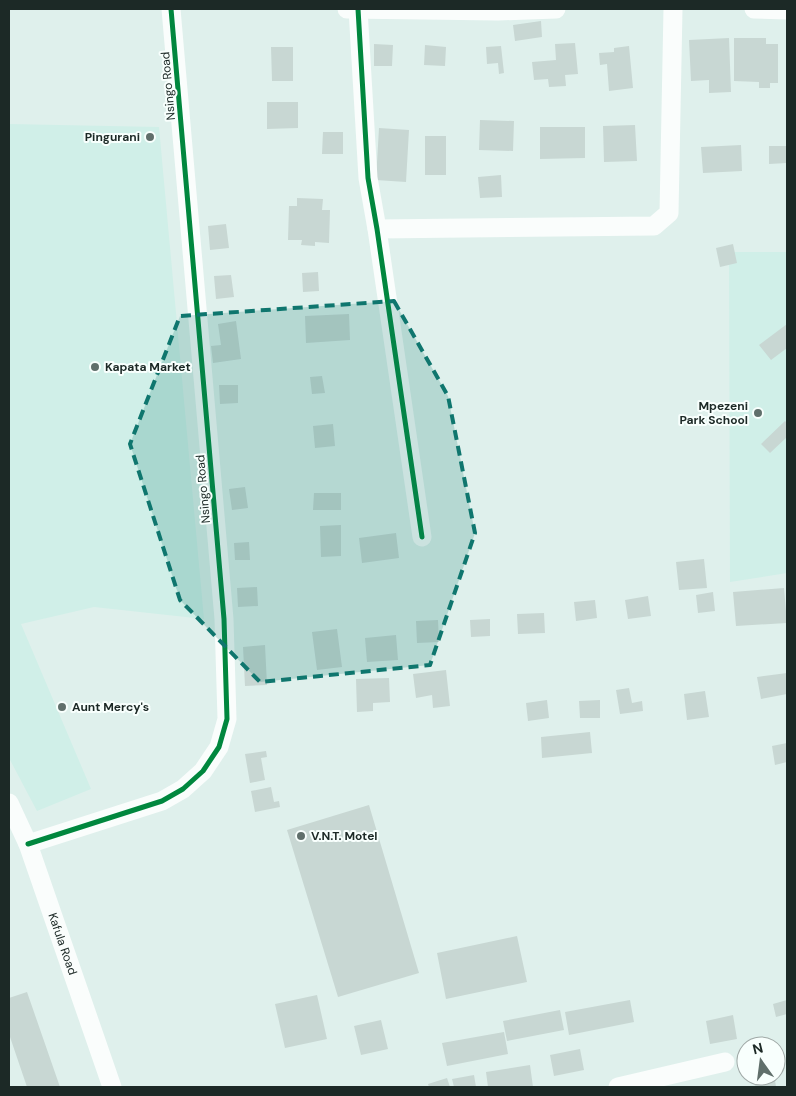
<svg xmlns="http://www.w3.org/2000/svg" width="796" height="1096" font-family="'DM Sans',sans-serif">
	<style>
		.built { fill: #d0efe8 }
		.building { fill: #c8d7d3 }
		.lines { fill: none; stroke-linecap: round; stroke-linejoin: round }
		.minor { stroke: #fafdfc; stroke-width: 19 }
		.cycleway-casing { stroke: #f8fffd; stroke-width: 8 }
		.cycleway { stroke: #00873e; stroke-width: 5 }
		.marked { fill: #0f766e; fill-opacity: 0.2; stroke: #0f766e; stroke-width: 4; stroke-dasharray: 10 6; stroke-linejoin: round }
		.poi-dot { fill: #606f6b; stroke: #f8fffd; stroke-width: 2 }
		.labels { text-anchor: middle; stroke-width: 4; stroke-linejoin: round; paint-order: stroke }
		.street-label { font-size: 12px; fill: #1c2926; stroke: #f8fffd }
		.poi-label { font-size: 12px; font-weight: bold; fill: #1c2926; stroke: #f8fffd; text-anchor: start }
	</style>
	<rect width="100%" height="100%" fill="#dff0ec"/>
	<path class="built" d="M9 124 159 127 204 619 94 607 21 624 91 789 37 811 9 758Z
		M729 252H787V573L730 582Z"/>
	<path class="building" d="M541 21 542 37 515 41 513 25Z
		M729 38 731 92 709 93V80L691 81 689 40Z
		M734 38H766V44H778V83H770V88H759V82L734 81Z
		M575 43 578 74 565 75 566 86 549 87 548 79 534 80 532 62 556 60 555 44Z
		M374 44 393 45 392 66H374Z
		M425 45 446 47 445 66 424 65Z
		M501 46 504 73 499 74 498 63 487 64 486 47Z
		M629 46 633 88 609 91 607 64 600 65 599 53 614 52V48Z
		M271 47H293V81H272Z
		M267 102H298V128L267 129Z
		M480 120 514 121 513 151 479 150Z
		M635 125 637 161 604 162 603 126Z
		M540 127H585V158L540 159Z
		M379 128 409 130 406 182 376 180Z
		M323 132H343V154H322Z
		M425 136H446V175H425Z
		M741 145 742 171 703 173 701 147Z
		M769 146H787V163L769 164Z
		M501 175 502 197 480 198 478 177Z
		M297 198 323 199 322 210H330L329 243 315 242V246L301 245 302 240H288L289 206H297Z
		M226 224 229 248 210 250 208 226Z
		M733 244 737 263 720 267 716 248Z
		M318 272 319 291 303 292 302 273Z
		M231 275 234 297 216 299 214 276Z
		M349 314 350 340 306 343 305 316Z
		M236 321 241 359 213 363 211 346 221 345 218 324Z
		M787 324V348L771 360 759 345Z
		M322 376 325 393 312 394 310 377Z
		M219 385H238V403L220 404Z
		M785 421 787 423V437L770 453 761 444Z
		M333 424 335 446 315 448 313 426Z
		M245 487 248 508 232 510 229 489Z
		M314 493H341V510H313Z
		M341 525V556L321 557 320 526Z
		M396 533 399 558 362 563 359 538Z
		M249 542 250 560H235L234 543Z
		M704 559 707 588 679 590 676 562Z
		M257 587 258 606 238 607 237 588Z
		M784 588 787 623 736 626 733 592Z
		M713 592 715 611 698 613 696 595Z
		M648 596 651 616 628 619 625 600Z
		M595 600 597 618 576 621 574 602Z
		M544 613 545 633 518 634 517 614Z
		M490 619V636L471 637 470 620Z
		M438 620 439 642 417 643 416 621Z
		M337 629 342 667 317 670 312 632Z
		M396 635 398 660 367 662 365 638Z
		M265 645 267 685 245 686 243 647Z
		M446 670 450 706 433 708 432 695 416 698 413 674Z
		M787 673V694L761 699 757 677Z
		M389 678 390 702 373 703V711L357 712 356 679Z
		M629 688 632 703 642 701 643 711 620 714 616 690Z
		M705 691 709 717 687 720 684 694Z
		M547 700 549 718 528 721 526 703Z
		M600 700V718H580L579 701Z
		M590 732 592 753 542 758 541 737Z
		M787 743V762L775 765 772 746Z
		M266 751 267 757 261 758 265 780 250 783 245 754Z
		M271 787 274 802 279 801 280 807 255 812 251 791Z
		M369 805 419 973 338 997 287 830Z
		M517 936 527 982 446 999 437 953Z
		M27 992 60 1087H27L9 1034V998Z
		M317 995 327 1039 285 1048 275 1004Z
		M630 1000 634 1022 569 1035 565 1012Z
		M787 1000V1014L776 1017 773 1004Z
		M560 1010 564 1030 507 1041 503 1021Z
		M733 1015 737 1039 710 1044 706 1021Z
		M381 1020 388 1049 361 1055 354 1026Z
		M504 1032 508 1054 447 1066 442 1043Z
		M580 1049 584 1070 554 1076 550 1055Z
		M530 1065 533 1087H488L486 1072Z
		M474 1075 476 1087H454L452 1079Z
		M447 1078 450 1087H429L428 1084Z
		M775 1080 776 1087H753L757 1084Z"/>
	<g class="lines">
		<g class="minor">
			<path d="M347 9 498 11 556 9"/>
			<path d="M358 9 368 178 377 229 422 537"/>
			<path d="M754 9 787 10"/>
			<path d="M377 229 654 226 669 213 673 9"/>
			<path id="s1" d="M9 803 28 844 112 1087"/>
			<path d="M28 844 162 801 183 789 203 771 219 747 227 719 224 619 171 9"/>
			<path d="M618 1087 725 1062"/>
		</g>
		<defs>
			<path id="cycleway" d="M358 9 368 178 377 229 422 537
				M28 844 162 801 183 789 203 771 219 747 227 719 224 619 171 9"/>
		</defs>
		<use href="#cycleway" class="cycleway-casing"/>
		<use href="#cycleway" class="cycleway"/>
	</g>
	<path class="marked" d="M394 301 448 396 475 533 430 665 260 682 180 600 130 444 180 316Z"/>
	<g class="poi-dot">
		<circle cx="150" cy="137" r="5"/>
		<circle cx="95" cy="367" r="5"/>
		<circle cx="758" cy="413" r="5"/>
		<circle cx="62" cy="707" r="5"/>
		<circle cx="301" cy="836" r="5"/>
	</g>
	<g class="labels">
		<g class="street-label">
			<text transform="translate(168 86) rotate(-95)" y="4">Nsingo Road</text>
			<text transform="translate(203 489) rotate(-95)" y="4">Nsingo Road</text>
			<text dy="4" stroke="none"><textPath href="#s1" startOffset="151">Kafula Road</textPath></text>
		</g>
		<g class="poi-label">
			<text x="140" y="141" text-anchor="end">Pingurani</text>
			<text x="105" y="371">Kapata Market</text>
			<text x="748" y="410" text-anchor="end">Mpezeni<tspan x="748" dy="14">Park School</tspan></text>
			<text x="72" y="711">Aunt Mercy's</text>
			<text x="311" y="840">V.N.T. Motel</text>
		</g>
	</g>
	<rect width="796" height="1096" fill="none" stroke="#1c2926" stroke-width="20"/>
	<g transform="translate(761 1061) rotate(346)"><circle r="24" fill="#f8fffd" stroke="#a0a9a7"/>
	<path d="M0-4L9 19L0 12L-9 19Z" fill="#606f6b"/>
	<text y="-8" font-size="14" font-weight="bold" text-anchor="middle" fill="#1c2926">N</text>
	</g>
</svg>
